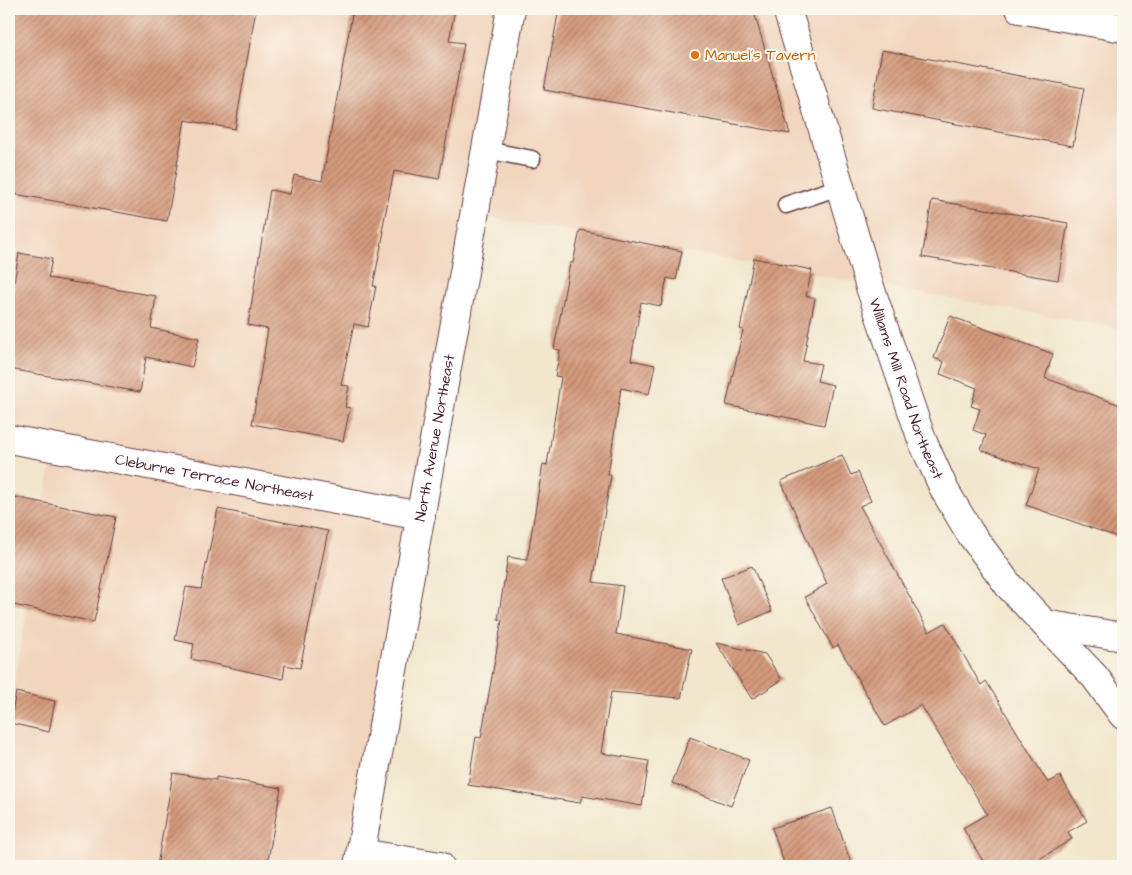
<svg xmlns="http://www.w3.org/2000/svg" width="1132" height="875" font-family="'Architects Daughter',sans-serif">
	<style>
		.built { fill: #f1d5bd }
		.building { fill: url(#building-hatch) }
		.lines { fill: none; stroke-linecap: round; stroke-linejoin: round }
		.service-casing { stroke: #633d43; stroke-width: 19 }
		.minor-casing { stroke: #633d43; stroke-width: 30 }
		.secondary-casing { stroke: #633d43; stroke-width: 30 }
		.service { stroke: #fff; stroke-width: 16 }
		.minor { stroke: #fff; stroke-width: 28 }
		.secondary { stroke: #fff; stroke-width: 28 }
		.food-dot { fill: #e8710a; stroke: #fbf7ec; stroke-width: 2 }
		.labels { text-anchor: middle; stroke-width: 4; stroke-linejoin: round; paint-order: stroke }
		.food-label { font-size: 15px; fill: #c56008; stroke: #fbf7ec; text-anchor: start }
		.street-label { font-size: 15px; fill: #4a1f2b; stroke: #fbf7ec }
	</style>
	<defs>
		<pattern id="building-hatch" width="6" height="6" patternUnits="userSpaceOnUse" patternTransform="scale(1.25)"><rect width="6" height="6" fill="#d49a7c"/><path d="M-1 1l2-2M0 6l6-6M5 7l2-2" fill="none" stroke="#ae7d66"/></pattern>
	</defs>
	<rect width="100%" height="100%" fill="#fbf7ec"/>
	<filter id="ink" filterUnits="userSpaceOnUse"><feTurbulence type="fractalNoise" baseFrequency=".02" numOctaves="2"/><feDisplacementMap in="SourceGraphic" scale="10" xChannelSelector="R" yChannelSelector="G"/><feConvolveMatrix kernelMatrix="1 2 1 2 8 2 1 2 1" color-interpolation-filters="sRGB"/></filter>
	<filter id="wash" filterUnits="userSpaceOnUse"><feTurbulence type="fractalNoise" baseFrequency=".0096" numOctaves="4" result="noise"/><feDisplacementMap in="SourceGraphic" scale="20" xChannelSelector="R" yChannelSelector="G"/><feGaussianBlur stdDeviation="1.12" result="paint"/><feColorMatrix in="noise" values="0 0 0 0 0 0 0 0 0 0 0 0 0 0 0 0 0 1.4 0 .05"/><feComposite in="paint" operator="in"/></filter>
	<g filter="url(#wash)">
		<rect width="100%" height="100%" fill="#f2e7cd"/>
		<path class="built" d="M9 9H1123V329L483 216 361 866H9V716L53 451 9 443Z"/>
		<g id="blocks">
			<path class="building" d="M9 9H256L235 129 185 120 167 221 9 193Z
				M353 9H455L449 41 464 43 439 179 394 171 382 231H384L373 286H376L368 327 354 324 341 385 349 386 345 407 350 408 343 441 252 424 268 329 248 325 270 190 290 194 294 175 322 181Z
				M559 9H753L790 134 544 90Z
				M882 50 1084 88 1073 146 872 108Z
				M932 200 1068 223 1058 280 922 257Z
				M580 230 682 251 676 280 667 278 661 306 641 302 631 360 655 365 649 394 621 388 608 475H611L593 582 623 586 616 634 692 649 681 698 611 692 601 753 649 761 642 806 582 796 580 803 468 785 476 737 481 738 502 620 498 619 508 557 527 560 543 464 547 465 561 377 555 376 560 350 554 349 570 263H573Z
				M19 253 52 259 48 278 156 296 151 328 199 338 192 367 146 357 140 392 9 369V312Z
				M754 258 812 270 806 296 815 298 803 361 821 364 817 381 833 385 824 425 726 405 743 330 740 329Z
				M950 316 1053 354 1045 378 1123 406V539L1026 505 1039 469 981 450 986 435 973 430 980 409 971 406 977 388 940 374 944 362 934 358Z
				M842 455 851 475 858 472 871 501 860 506 929 632 945 623 981 685 986 681 1048 783 1060 776 1087 821 1068 832 1072 839 1028 866H986L963 828 987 814 921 705 885 726 838 645 833 648 805 597 827 584 781 481Z
				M9 496 116 517 94 622 9 604Z
				M218 509 328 531 300 668 285 665 283 679 191 659 194 644 175 640 186 587 201 589Z
				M752 566 772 611 739 625 721 578Z
				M716 643 765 654 782 680 752 699Z
				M16 692 55 701 49 732 10 723Z
				M690 737 749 760 731 806 672 783Z
				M173 773 216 780V777L281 788 267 866H157Z
				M832 808 852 866H785L772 828Z"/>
		</g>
	</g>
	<g filter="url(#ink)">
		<use href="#blocks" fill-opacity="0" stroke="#633d43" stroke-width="1"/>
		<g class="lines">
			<defs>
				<path id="service" d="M486 150 532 159
					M786 205 839 187"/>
				<g id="minor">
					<path id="s1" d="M787 9 869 284 922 440 945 491 970 533 1009 586 1095 677 1123 715"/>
					<path id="s2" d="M9 439 421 516"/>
					<path d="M1045 624 1123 637"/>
					<path d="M361 853 440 866"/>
				</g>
				<g id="secondary">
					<path d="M1020 9 1123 28"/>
					<path id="s3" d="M358 866 511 9"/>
				</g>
			</defs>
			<use href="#service" class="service-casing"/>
			<use href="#minor" class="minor-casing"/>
			<use href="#secondary" class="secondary-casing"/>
			<use href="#service" class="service"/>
			<use href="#minor" class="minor"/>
			<use href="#secondary" class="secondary"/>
		</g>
	</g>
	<circle class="food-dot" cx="695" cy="55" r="5"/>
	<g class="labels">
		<g class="food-label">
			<text x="705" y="60">Manuel's Tavern</text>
		</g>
		<g class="street-label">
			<text dy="5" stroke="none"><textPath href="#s1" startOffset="398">Williams Mill Road Northeast</textPath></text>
			<text dy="5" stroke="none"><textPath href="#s3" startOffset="435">North Avenue Northeast</textPath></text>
			<text dy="5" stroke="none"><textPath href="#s2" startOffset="209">Cleburne Terrace Northeast</textPath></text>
		</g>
	</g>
	<rect width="1132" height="875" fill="none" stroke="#fbf7ec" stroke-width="30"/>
</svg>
